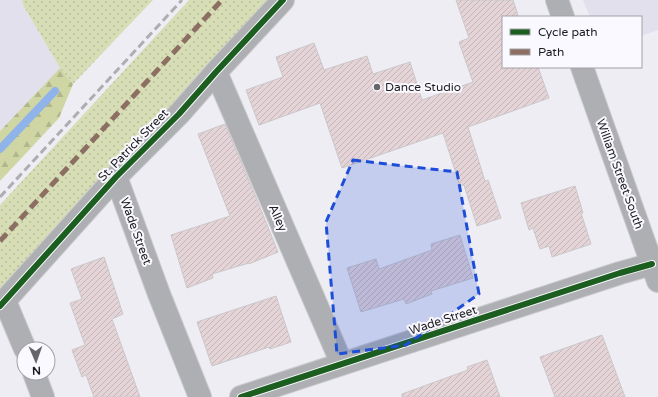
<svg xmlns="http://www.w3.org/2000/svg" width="658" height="397" font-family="'Varela Round',sans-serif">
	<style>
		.built { fill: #e1e0ec }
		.grass { fill: url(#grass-dots) }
		.forest { fill: url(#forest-firs) }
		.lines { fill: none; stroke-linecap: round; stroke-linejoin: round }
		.stream { stroke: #90b4ea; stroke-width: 8 }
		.building { fill: url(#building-hatch); stroke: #cac7c9 }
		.minor-casing { stroke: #c9c8cc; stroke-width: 24 }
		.minor { stroke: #aeafb2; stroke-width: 22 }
		.rail { stroke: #adadb2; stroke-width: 3; stroke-dasharray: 8 4; stroke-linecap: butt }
		.quiet { stroke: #8d6e63; stroke-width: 5; stroke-dasharray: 10 5; stroke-linecap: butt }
		.cycleway-casing { stroke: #faf9ff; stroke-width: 8 }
		.cycleway { stroke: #1b5e20; stroke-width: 6 }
		.marked { fill: #1d4ed8; fill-opacity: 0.2; stroke: #1d4ed8; stroke-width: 3; stroke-dasharray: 8 5; stroke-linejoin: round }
		.poi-dot { fill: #66666a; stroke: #faf9ff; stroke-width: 1.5 }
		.labels { text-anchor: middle; stroke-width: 4; stroke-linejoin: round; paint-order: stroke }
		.poi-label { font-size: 12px; fill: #1d1d20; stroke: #faf9ff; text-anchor: start }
		.street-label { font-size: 12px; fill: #1d1d20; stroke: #faf9ff }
	</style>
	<defs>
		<pattern id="grass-dots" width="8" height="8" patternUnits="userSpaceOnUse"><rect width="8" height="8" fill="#d7deb6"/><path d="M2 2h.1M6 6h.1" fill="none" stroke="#b8be9c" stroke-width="1.8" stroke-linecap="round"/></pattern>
		<pattern id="forest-firs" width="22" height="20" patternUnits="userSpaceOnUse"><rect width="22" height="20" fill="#cfd6a3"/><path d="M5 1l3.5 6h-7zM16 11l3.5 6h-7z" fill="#b1b78c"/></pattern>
		<pattern id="building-hatch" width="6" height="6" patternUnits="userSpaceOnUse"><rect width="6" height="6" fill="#e5d4d7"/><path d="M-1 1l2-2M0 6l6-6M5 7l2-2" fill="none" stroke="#c4b6b8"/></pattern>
	</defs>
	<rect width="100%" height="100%" fill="#eeedf3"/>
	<path class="built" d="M0 0H22L23 5 60 68 0 131Z
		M583 0H658V30L641 36V17H590Z"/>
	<path class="grass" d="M22 0H153L73 84 60 68 23 5Z
		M189 0H289L0 312V205Z"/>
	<path class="forest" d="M60 68 73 84 59 118 0 181V131Z"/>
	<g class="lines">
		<path class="stream" d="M0 149 55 91"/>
	</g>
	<path class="building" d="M456 0H513L518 15 514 17H503V67H538L549 98 468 127 485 181 488 180 501 218 477 226 464 185 460 186 443 133 342 168 320 103 259 125 246 90 283 77 276 57 314 43 324 70 367 56 373 74 410 62 422 100 473 82 459 42 469 38Z
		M225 124 253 190 278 252 249 264V263L212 274 213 278 187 288 171 235 230 216 198 134Z
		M575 186 583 213H581L591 244 552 257 549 246 540 249 533 228 529 230 521 203Z
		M460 235 473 278 431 291 432 294 406 304 404 299 361 312 347 268 376 259 379 269 432 250 431 244Z
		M104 257 123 314 112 319 140 397H94L86 375 82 377 72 350 85 345 70 303 82 299 71 269Z
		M276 296 291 342 270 349 269 347 212 366 197 322Z
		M602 335 625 397H555L540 357Z
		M487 360 500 397H402V394L468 370 467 367Z"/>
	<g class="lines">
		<defs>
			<path id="minor" d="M557 0 563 17
				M582 67 658 281
				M216 72 342 364
				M116 177 159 294 200 397
				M5 301 25 349
				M0 306 116 177 179 114 216 72 283 0
				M34 373 43 397
				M241 397 620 273 652 264"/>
		</defs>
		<use href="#minor" class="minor-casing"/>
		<use href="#minor" class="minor"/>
		<path class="rail" d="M0 197 182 0"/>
		<path class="quiet" d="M0 241 222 0"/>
		<defs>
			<path id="cycleway" d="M0 306 116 177 179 114 216 72 283 0
				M241 397 620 273 652 264"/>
		</defs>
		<use href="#cycleway" class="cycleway-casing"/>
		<use href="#cycleway" class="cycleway"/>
	</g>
	<path class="marked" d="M353 160 457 172 479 294 406 345 337 354 326 222Z"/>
	<circle class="poi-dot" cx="377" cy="87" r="4"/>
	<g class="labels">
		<g class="poi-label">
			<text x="385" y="91">Dance Studio</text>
		</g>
		<g class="street-label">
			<text transform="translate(133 145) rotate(-46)" y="4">St. Patrick Street</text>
			<text transform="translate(620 174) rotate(70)" y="4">William Street South</text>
			<text transform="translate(278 218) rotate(66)" y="4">Alley</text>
			<text transform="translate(136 231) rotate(70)" y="4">Wade Street</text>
			<text transform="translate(443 320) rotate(-18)" y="4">Wade Street</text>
		</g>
	</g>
	<rect x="502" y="16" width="140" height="52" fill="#faf9ff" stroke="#a2a1a6"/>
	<rect x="510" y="29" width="20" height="6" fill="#1b5e20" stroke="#a2a1a6"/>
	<text x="538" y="36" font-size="12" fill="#1d1d20">Cycle path</text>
	<rect x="510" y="49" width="20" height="6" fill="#8d6e63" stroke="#a2a1a6"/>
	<text x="538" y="56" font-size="12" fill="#1d1d20">Path</text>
	<g transform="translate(36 361) rotate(178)"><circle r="19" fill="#faf9ff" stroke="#a2a1a6"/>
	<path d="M0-3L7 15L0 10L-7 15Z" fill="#66666a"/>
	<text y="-6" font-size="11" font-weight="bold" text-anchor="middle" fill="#1d1d20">N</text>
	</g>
</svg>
